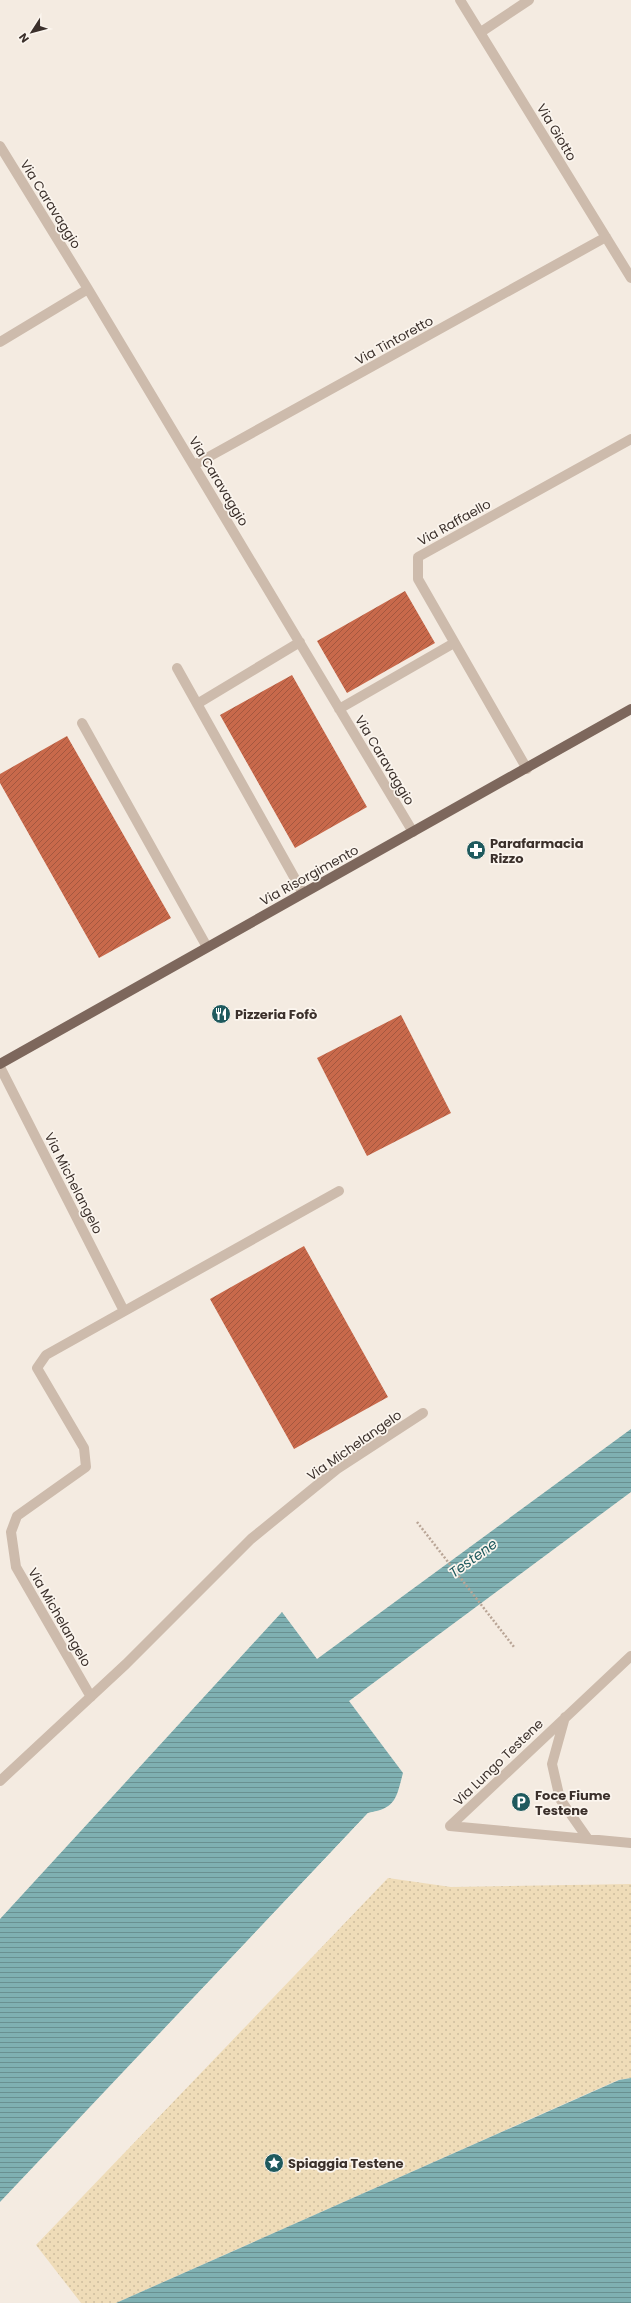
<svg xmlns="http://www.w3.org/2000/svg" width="631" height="2303" font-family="Poppins,sans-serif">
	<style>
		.sand { fill: url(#sand-dots) }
		.water { fill: url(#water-rules) }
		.pier { fill: #f4ebe1 }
		.building { fill: url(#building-hatch) }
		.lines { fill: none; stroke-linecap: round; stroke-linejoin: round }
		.path { stroke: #b9a596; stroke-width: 2.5; stroke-dasharray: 2 2; stroke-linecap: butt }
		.minor { stroke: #cdbbac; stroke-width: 10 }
		.major { stroke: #7d675c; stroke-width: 10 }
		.labels { text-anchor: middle; stroke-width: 3.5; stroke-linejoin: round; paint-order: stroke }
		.street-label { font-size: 13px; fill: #3b302b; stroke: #fbf5ee }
		.poi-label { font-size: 13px; font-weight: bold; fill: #3b302b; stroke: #fbf5ee; text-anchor: start }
		.water-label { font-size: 14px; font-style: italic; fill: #1f5a5e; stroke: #fbf5ee }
	</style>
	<defs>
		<pattern id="sand-dots" width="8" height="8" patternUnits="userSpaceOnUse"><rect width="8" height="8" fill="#efdcb8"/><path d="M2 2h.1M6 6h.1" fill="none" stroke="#cebd9e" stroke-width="1.8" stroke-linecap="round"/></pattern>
		<pattern id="water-rules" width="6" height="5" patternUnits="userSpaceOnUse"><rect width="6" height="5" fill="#7fb0b2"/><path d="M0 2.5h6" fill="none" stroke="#699091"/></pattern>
		<pattern id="building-hatch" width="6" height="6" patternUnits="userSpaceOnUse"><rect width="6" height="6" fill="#c8694b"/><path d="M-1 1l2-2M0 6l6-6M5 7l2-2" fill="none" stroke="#a4573f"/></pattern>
	</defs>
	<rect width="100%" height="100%" fill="#f4ebe1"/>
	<path class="sand" d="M388 1878 451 1887 631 1884V2078L618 2080 116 2303H81L36 2245Z"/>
	<path class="water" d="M631 1429V1492L349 1701 403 1773C396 1799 396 1808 368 1813L0 2202V1919L282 1612 317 1659Z
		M631 2078V2303H116L619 2080Z"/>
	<path class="pier" d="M384 1810V1812L369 1815 0 2204 368 1813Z"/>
	<path class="building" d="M405 591 435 643 347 693 317 641Z
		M292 675 367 807 295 848 220 715Z
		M67 736 171 918 99 958 0 783V774Z
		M401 1015 451 1113 367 1156 317 1058Z
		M304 1246 388 1397 294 1449 210 1299Z"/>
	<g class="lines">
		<path class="path" d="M417 1522 514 1647"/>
		<path class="minor" d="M460 0 631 278
			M481 32 529 0
			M0 146 88 289 413 832
			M0 342 88 289
			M194 465 606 237
			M177 668 303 893
			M197 704 300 642
			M339 709 454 643
			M82 723 207 947
			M527 769 418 579V557L631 439
			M0 1067 124 1311
			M91 1697 16 1567 11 1532 17 1516 86 1467 84 1448 37 1368 46 1355 339 1191
			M565 1717 552 1764 560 1799 588 1839
			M0 1781 126 1664 251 1539 337 1469 423 1413
			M450 1826 631 1656
			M450 1826 631 1843"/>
		<path class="major" d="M0 1064 631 709"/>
	</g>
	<defs>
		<symbol id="pharmacy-disc" viewBox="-11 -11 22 22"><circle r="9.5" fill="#1f5a5e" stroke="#fbf5ee"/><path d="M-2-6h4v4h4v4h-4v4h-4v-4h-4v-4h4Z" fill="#fff"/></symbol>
		<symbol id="restaurant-disc" viewBox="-11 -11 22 22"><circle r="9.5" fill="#1f5a5e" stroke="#fbf5ee"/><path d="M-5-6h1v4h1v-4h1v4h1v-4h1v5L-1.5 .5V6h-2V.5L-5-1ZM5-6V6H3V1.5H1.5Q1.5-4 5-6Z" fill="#fff"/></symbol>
		<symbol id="parking-disc" viewBox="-11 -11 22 22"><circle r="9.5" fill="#1f5a5e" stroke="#fbf5ee"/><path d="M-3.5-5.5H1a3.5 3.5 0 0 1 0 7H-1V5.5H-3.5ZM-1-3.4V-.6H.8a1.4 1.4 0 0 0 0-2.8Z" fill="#fff"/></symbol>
		<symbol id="sight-disc" viewBox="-11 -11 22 22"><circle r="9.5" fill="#1f5a5e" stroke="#fbf5ee"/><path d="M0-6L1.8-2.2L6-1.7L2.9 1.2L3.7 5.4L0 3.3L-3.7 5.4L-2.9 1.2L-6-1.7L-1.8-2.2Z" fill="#fff"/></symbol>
	</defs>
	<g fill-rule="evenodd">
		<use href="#pharmacy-disc" x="465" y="839" width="22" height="22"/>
		<use href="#restaurant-disc" x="210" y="1003" width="22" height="22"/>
		<use href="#parking-disc" x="510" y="1791" width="22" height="22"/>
		<use href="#sight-disc" x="263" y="2152" width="22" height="22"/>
	</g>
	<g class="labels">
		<g class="street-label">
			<text transform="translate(557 132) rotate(59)" y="5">Via Giotto</text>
			<text transform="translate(51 204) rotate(58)" y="5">Via Caravaggio</text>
			<text transform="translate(394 340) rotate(-29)" y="5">Via Tintoretto</text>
			<text transform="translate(219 481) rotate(59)" y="5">Via Caravaggio</text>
			<text transform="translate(454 522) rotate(-29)" y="5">Via Raffaello</text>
			<text transform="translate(385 760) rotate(59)" y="5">Via Caravaggio</text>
			<text transform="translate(309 875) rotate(-29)" y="5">Via Risorgimento</text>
			<text transform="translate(74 1183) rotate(63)" y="5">Via Michelangelo</text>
			<text transform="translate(354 1445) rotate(-35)" y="5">Via Michelangelo</text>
			<text transform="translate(60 1617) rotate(60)" y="5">Via Michelangelo</text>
			<text transform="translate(498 1762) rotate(-44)" y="5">Via Lungo Testene</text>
		</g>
		<g class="poi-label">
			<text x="490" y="848">Parafarmacia<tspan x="490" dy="15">Rizzo</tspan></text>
			<text x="235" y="1019">Pizzeria Fofò</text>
			<text x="535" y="1800">Foce Fiume<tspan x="535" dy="15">Testene</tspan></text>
			<text x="288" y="2168">Spiaggia Testene</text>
		</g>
		<g class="water-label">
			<text transform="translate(473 1558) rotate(-36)" y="5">Testene</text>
		</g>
	</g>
	<g transform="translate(32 32) rotate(234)" stroke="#fbf5ee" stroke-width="3" paint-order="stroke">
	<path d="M0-3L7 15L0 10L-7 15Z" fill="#3b302b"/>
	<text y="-6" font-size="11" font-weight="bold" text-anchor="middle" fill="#3b302b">N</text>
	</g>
</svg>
